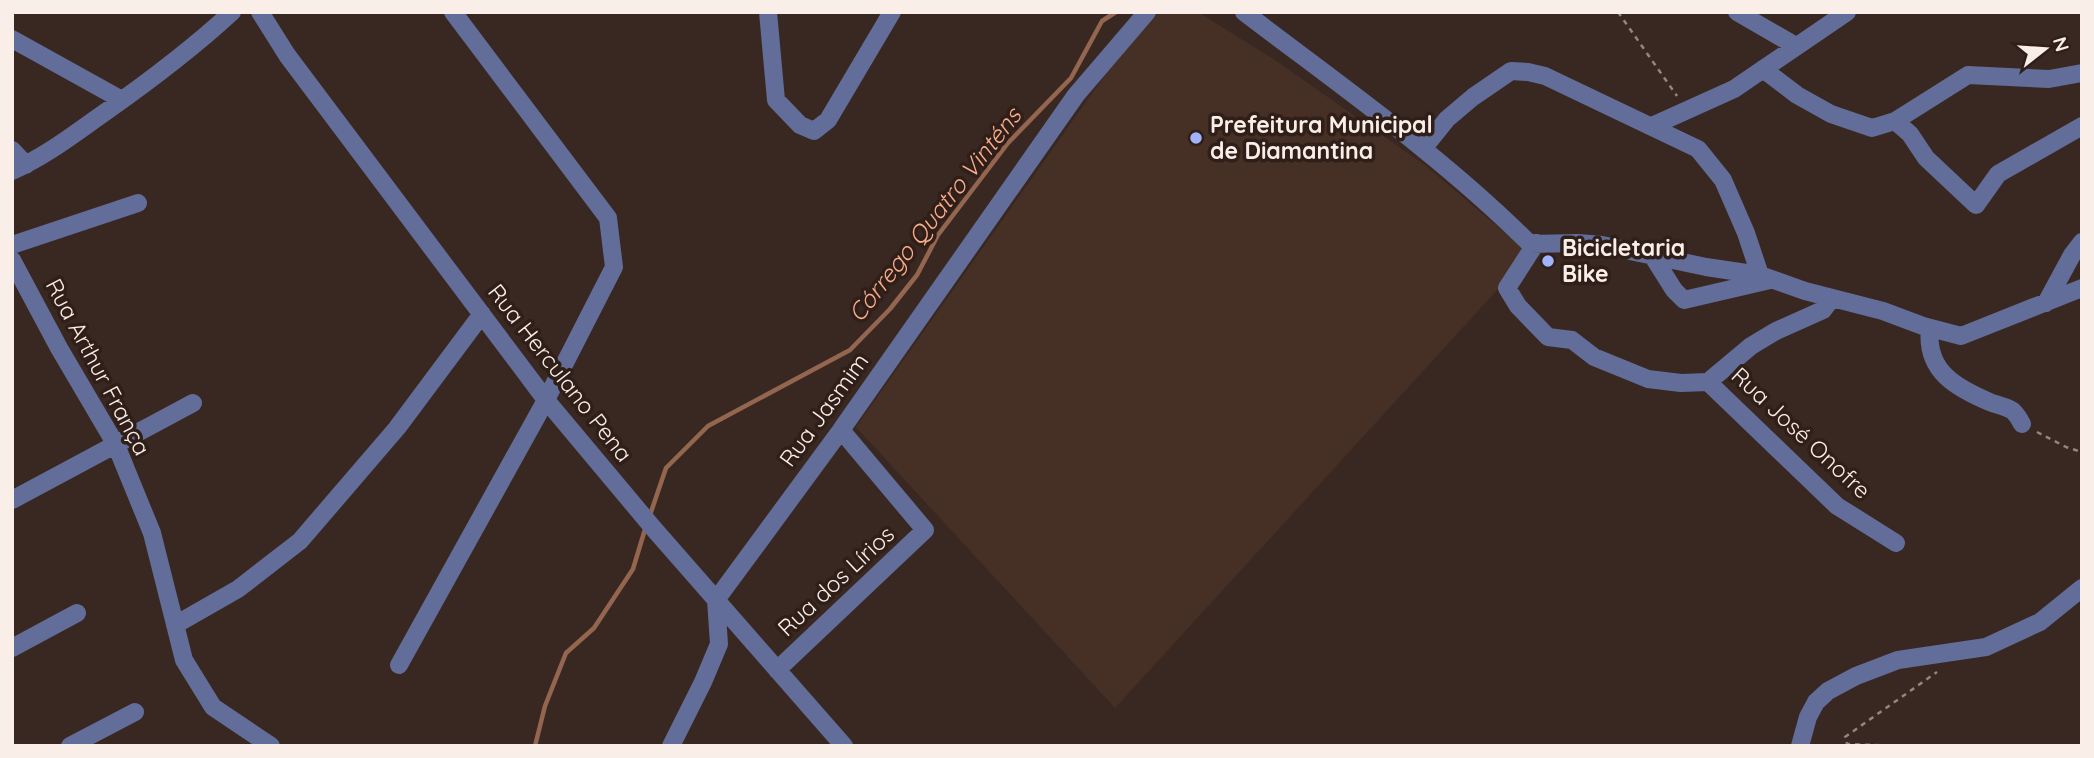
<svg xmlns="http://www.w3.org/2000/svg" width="2094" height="758" font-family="Quicksand,sans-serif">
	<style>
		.built { fill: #462f25 }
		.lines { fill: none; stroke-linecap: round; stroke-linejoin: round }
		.stream { stroke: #946650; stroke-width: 4.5 }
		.path { stroke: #94857f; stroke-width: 2.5; stroke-dasharray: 5 5; stroke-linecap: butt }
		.minor { stroke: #626d99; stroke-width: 18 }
		.poi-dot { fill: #a1b3fd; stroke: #2f1f18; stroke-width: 2.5 }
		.labels { text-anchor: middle; stroke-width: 7; stroke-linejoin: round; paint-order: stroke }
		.poi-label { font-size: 23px; font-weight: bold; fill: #faeee9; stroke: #2f1f18; text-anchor: start }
		.street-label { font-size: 23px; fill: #faeee9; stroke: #2f1f18 }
		.water-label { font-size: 24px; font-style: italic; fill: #faae8d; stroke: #2f1f18 }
	</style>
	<rect width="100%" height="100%" fill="#392821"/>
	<path class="built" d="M1156 12H1198L1275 60 1426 166 1523 248 1499 288 1115 708 856 427 1139 27Z"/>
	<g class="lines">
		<path class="stream" d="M650 515 666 468 708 426 850 350 890 309 917 275 938 235 1008 143 1071 78 1102 21 1116 12
			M535 746 545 706 566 653 594 628 633 569 646 526"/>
		<path class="path" d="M1618 12 1677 96
			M2037 432 2066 447 2082 452
			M1900 746 1847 744 1845 737 1937 672"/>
		<path class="minor" d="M260 12 287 55 546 400 654 529 844 746
			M768 12 776 100 800 125 814 131 828 120 892 12
			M1244 12C1341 86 1443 157 1530 244L1578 243 1602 245 1706 267 1760 275 1805 291 1883 311 1923 326 1961 336 2082 288
			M1737 12 1796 46
			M12 39 122 100
			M1763 69 1797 95 1831 114 1872 128 1895 121 1910 134 1926 158 1976 205 1998 174 2082 126
			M1895 121 1968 75 2049 79 2082 73
			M1652 126 1734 89 1847 12
			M1423 149 1447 119 1473 97 1511 71 1528 72 1545 76 1698 149 1723 180 1746 233 1760 275
			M12 150 26 165
			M12 171C46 156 74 134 104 113 148 82 192 49 232 12
			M1536 243 1507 288 1518 306 1548 337 1572 340 1594 357 1648 379 1681 383 1708 382 1751 346 1776 331 1823 310 1832 298
			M12 245 138 203
			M1652 255 1674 290 1684 300 1770 280
			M12 260 59 348 116 445 152 533 184 660 213 707 271 746
			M2046 303 2072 255 2082 242
			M1930 328C1925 371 1956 388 1992 403 1998 405 2007 407 2013 411 2016 414 2020 420 2022 424
			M1708 382 1837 506 1896 543
			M12 500 193 403
			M175 625 238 589 300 541 397 428 482 314
			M12 648 77 613
			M399 665 546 400 614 267 608 218 453 12
			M777 670 925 530 841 430
			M70 746 135 712
			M671 746 703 682 719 644 716 600 841 430 1076 95 1147 12
			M1800 746 1808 717 1816 702 1828 691 1856 676 1898 660 1986 647 2040 622 2082 588"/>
	</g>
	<g class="poi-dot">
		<circle cx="1196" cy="138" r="7"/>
		<circle cx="1548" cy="261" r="7"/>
	</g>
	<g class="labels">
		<g class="poi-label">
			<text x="1210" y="133">Prefeitura Municipal<tspan x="1210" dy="26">de Diamantina</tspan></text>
			<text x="1562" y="256">Bicicletaria<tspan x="1562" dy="26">Bike</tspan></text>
		</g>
		<g class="street-label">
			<text transform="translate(98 367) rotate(62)" y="8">Rua Arthur França</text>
			<text transform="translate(560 373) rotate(52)" y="8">Rua Herculano Pena</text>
			<text transform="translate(824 410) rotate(-54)" y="8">Rua Jasmim</text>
			<text transform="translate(1801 433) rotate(43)" y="8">Rua José Onofre</text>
			<text transform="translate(836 581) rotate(-43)" y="8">Rua dos Lírios</text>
		</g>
		<g class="water-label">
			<text transform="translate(935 215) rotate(-52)" y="8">Córrego Quatro Vinténs</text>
		</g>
	</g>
	<rect width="2094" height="758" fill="none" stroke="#faeee9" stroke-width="28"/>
	<g transform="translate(2045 49) rotate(73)" stroke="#2f1f18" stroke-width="5" paint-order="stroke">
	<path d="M0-5L12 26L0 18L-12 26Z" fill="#faeee9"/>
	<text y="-10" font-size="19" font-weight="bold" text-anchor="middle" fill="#faeee9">N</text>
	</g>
</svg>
